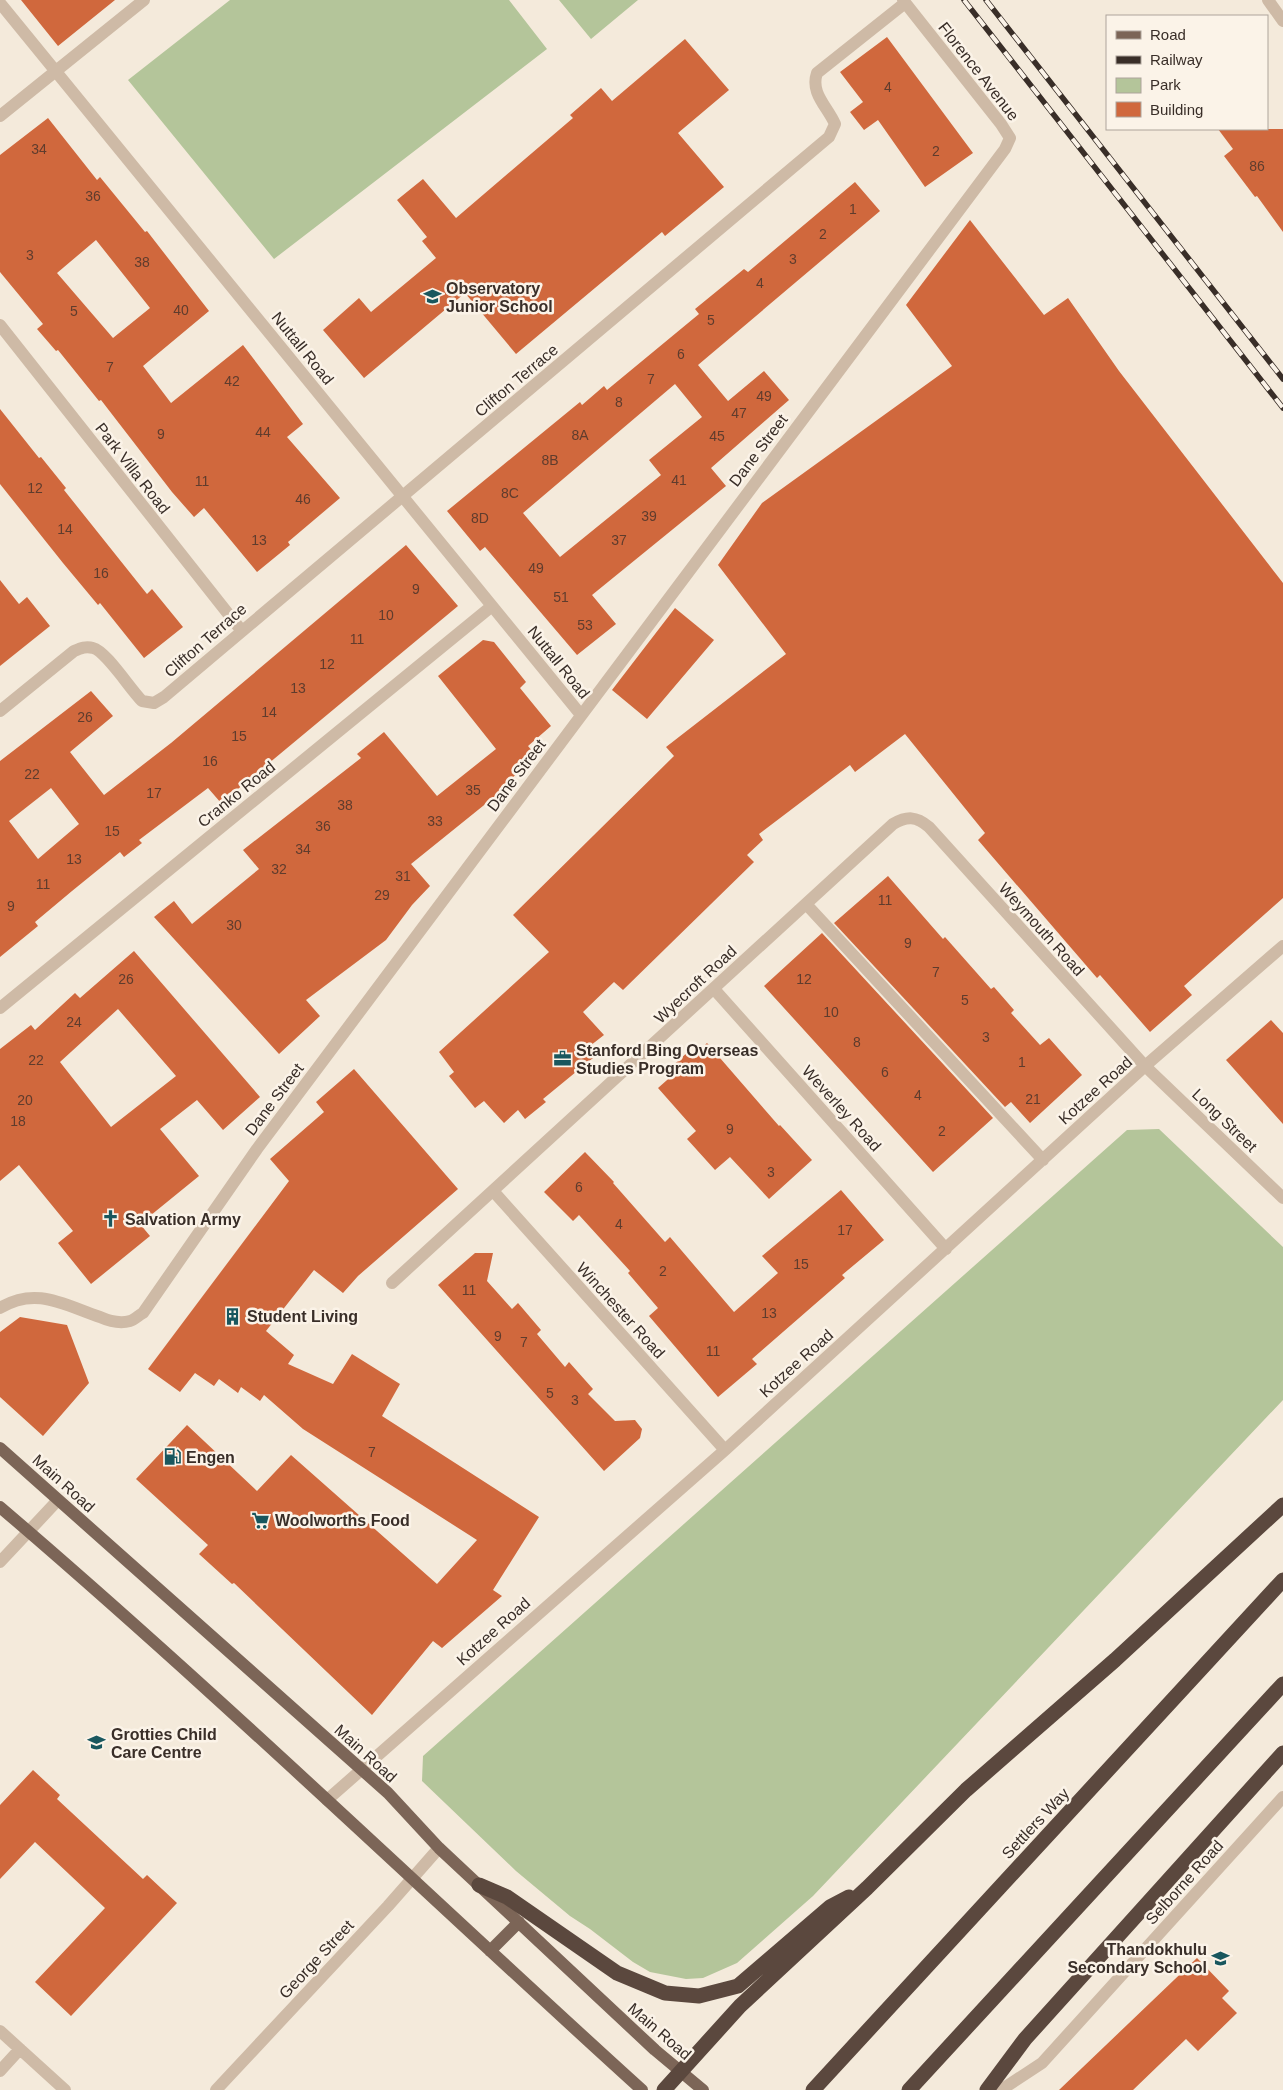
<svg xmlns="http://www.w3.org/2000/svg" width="1283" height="2090" font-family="Arial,sans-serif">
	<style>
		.green { fill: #b4c59a }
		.building { fill: #d0683d; fill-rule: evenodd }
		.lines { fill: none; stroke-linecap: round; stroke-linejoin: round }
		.minor { stroke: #cebaa6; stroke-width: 12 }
		.major { stroke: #7c6557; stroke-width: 12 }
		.highway { stroke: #5b483e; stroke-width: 15 }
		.rail-casing { stroke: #392e28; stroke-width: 5.5 }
		.rail { stroke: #fbf3e8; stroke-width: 4; stroke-dasharray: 11; stroke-linecap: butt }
		.labels { text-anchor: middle; stroke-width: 5; stroke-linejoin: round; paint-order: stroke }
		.number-label { font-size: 14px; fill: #5f3c2d }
		.street-label { font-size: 16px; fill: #392e28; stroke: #fbf3e8 }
		.poi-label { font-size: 16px; font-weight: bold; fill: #392e28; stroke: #fbf3e8; text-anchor: start }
	</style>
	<rect width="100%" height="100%" fill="#f4eadb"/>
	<path class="green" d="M230 0H509L547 49 274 259 128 80Z
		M559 0H638L591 39Z
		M1159 1129 1283 1247V1400L813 1896 737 1963 703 1978 686 1979 650 1972 633 1962 590 1929 570 1916 516 1871 422 1781 423 1756 1127 1130Z"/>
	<path class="building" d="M21 0H115L58 46Z
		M887 37 973 153 925 187 878 120 864 130 850 112 863 102 840 72Z
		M685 39 729 90 678 133 724 187 665 236 662 232 516 354 465 293 364 378 323 330 359 298 371 312 436 258 422 241 427 237 397 200 423 179 456 218 573 118 570 115 601 88 612 101Z
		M48 118 97 180 100 177 145 232 147 231 209 311 143 366 171 403 243 345 303 424 287 437 340 498 288 542 290 545 257 572 204 508 194 517 172 492 101 400 99 401 58 350 56 351 37 329 43 324 0 272V155ZM96 240 150 308 113 338 57 273Z
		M1218 129H1283V232L1257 196 1255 197 1224 156 1233 149Z
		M855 182 880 211 698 365 728 401 764 371 789 400 711 468 726 486 592 595 616 624 577 655 485 547 480 551 447 511 580 402 582 405 604 386 607 390 699 314 695 309 744 269 748 272ZM675 384 702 417 649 460 661 475 560 557 523 513Z
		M970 220 1044 315 1068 298 1119 371 1283 583V898L1184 986 1192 995 1150 1032 1100 975 1097 978 978 840 985 833 905 734 855 772 850 765 759 834 763 840 747 855 754 862 623 990 614 982 583 1012 604 1035 586 1049 593 1058 543 1099 546 1102 525 1119 518 1110 504 1123 484 1101 475 1108 449 1076 454 1072 439 1052 549 952 513 915 674 756 666 747 786 654 718 565 762 503 952 366 906 305Z
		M0 409 39 458 41 457 66 488 64 490 147 594 152 589 183 627 144 658 100 603 98 605 63 563 0 484Z
		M406 545 458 606 221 803 208 788 139 840 142 843 124 857 120 852 72 891 35 922 38 926 0 957V761L91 691 113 716 70 752 104 795 171 743ZM51 788 79 824 38 859 9 821Z
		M0 580 19 604 27 597 50 626 0 666Z
		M675 608 714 640 647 719 612 690Z
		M483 640 494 642 526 682 520 688 551 726 528 746 533 752 504 789 411 864 430 886 412 905 386 940 306 1000 320 1016 279 1054 154 917 174 901 192 924 259 869 243 850 361 758 357 754 384 732 437 796 496 749 438 676Z
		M888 876 943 939 945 937 991 989 994 987 1014 1010 1011 1013 1040 1045 1049 1038 1082 1075 1030 1123 1011 1102 1005 1107 834 923Z
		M822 933 993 1118 933 1172 764 986Z
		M134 951 260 1097 223 1130 197 1100 160 1129 199 1176 140 1224 150 1236 91 1284 58 1243 73 1231 19 1165 0 1181V1049L31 1025 35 1030 75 993 80 998ZM118 1009 176 1076 111 1127 60 1062Z
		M1271 1020 1283 1033V1124L1226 1060Z
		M707 1043 779 1126 780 1125 812 1160 769 1199 730 1157 715 1170 687 1139 696 1131 658 1088 675 1073 670 1068 689 1051 693 1056Z
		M354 1069 458 1189 358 1276 343 1293 314 1270 266 1331 294 1355 288 1364 333 1384 352 1354 400 1384 382 1416 539 1517 493 1590 502 1596 442 1648 433 1641 372 1715 234 1583 232 1584 199 1554 208 1545 136 1479 187 1425 257 1491 291 1455 437 1584 477 1540 303 1429 264 1395 260 1401 241 1387 238 1393 219 1379 214 1386 195 1373 180 1392 148 1369 289 1181 270 1159 324 1112 316 1102Z
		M585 1152 614 1182 613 1183 665 1242 670 1237 734 1312 778 1273 762 1256 841 1190 884 1240 842 1275 845 1278 752 1359 757 1364 718 1397 649 1316 658 1308 628 1273 630 1271 579 1215 573 1221 544 1192Z
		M475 1253H493L487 1281 512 1309 518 1303 541 1330 537 1334 565 1367 569 1362 593 1389 588 1394 615 1421 635 1420 642 1429 640 1438 604 1471 438 1285Z
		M20 1317 67 1325 89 1383 43 1436 0 1397V1332Z
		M33 1770 60 1795 57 1799 143 1879 147 1875 177 1903 71 2016 35 1982 105 1908 35 1842 0 1879V1805Z
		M1197 1958 1229 1991 1222 1998 1237 2013 1198 2051 1186 2039 1133 2090H1059Z"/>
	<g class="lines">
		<path class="minor" d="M1268 0 1283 21
			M0 3 581 715
			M0 116 144 0
			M0 325 241 630
			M0 711 74 651C81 648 86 646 93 648 106 651 130 689 142 701L154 703 164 697 829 137 835 124C827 106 810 93 817 73L905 3
			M806 904 1043 1160
			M714 989 946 1249
			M0 1008 492 606
			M494 1192 725 1450
			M392 1283 893 824C907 816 916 816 929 827L1145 1066 1283 1198
			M0 1308C36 1286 64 1305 100 1317 109 1321 119 1324 130 1321 134 1320 139 1315 143 1313L257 1149 1005 149 1010 138 1001 124 903 0
			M0 1562 58 1500
			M327 1800 725 1450 1145 1066 1283 946
			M0 2031 65 2090
			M0 2071 20 2049
			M216 2090 388 1906 439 1848
			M1001 2090 1042 2063 1283 1797"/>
		<path class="major" d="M0 1448 388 1793 439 1848 655 2050 703 2090
			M0 1507C220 1695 428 1896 642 2090
			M490 1951 519 1922"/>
		<path class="highway" d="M479 1885 507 1897 617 1973 665 1993 699 1996 738 1986 830 1907 849 1897
			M664 2090 740 2006 867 1888 966 1790 1115 1660 1283 1505
			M813 2090 1283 1580
			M909 2090 1283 1684
			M987 2090 1025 2039 1283 1753"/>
		<defs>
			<path id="rail" d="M964 0 1283 408
				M986 0 1283 379"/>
		</defs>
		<use href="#rail" class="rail-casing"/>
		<use href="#rail" class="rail"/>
	</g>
	<defs>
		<symbol id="school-bare" viewBox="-9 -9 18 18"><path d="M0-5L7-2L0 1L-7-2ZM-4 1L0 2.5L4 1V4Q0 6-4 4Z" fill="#19575e" stroke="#fbf3e8" stroke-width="2.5" paint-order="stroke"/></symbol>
		<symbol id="office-bare" viewBox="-9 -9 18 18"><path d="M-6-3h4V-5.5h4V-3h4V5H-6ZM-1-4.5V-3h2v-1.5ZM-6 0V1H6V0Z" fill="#19575e" stroke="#fbf3e8" stroke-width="2.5" paint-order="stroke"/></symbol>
		<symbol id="church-bare" viewBox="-9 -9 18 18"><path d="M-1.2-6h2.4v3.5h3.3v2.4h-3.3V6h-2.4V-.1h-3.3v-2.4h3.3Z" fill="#19575e" stroke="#fbf3e8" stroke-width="2.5" paint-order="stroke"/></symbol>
		<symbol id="building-bare" viewBox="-9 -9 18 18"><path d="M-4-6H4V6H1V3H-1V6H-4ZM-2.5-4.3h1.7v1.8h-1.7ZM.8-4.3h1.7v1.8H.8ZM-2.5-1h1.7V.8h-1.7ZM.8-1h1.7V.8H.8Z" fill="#19575e" stroke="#fbf3e8" stroke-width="2.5" paint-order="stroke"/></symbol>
		<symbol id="fuel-bare" viewBox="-9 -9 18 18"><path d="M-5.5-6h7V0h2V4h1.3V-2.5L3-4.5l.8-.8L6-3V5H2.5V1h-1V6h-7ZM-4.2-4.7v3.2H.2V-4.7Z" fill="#19575e" stroke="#fbf3e8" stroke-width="2.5" paint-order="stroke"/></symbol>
		<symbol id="supermarket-bare" viewBox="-9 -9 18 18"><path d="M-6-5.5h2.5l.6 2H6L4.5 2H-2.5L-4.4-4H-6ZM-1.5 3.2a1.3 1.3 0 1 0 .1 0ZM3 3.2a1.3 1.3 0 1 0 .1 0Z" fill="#19575e" stroke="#fbf3e8" stroke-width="2.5" paint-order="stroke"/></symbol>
	</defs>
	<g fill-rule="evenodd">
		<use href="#school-bare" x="420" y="284" width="25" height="25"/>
		<use href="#office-bare" x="550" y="1046" width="25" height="25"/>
		<use href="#church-bare" x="98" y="1206" width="25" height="25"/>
		<use href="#building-bare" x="220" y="1304" width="25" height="25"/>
		<use href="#fuel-bare" x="160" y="1444" width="25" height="25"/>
		<use href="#supermarket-bare" x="248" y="1508" width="25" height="25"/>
		<use href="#school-bare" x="84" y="1730" width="25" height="25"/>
		<use href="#school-bare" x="1208" y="1946" width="25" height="25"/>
	</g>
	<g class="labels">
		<g class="number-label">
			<text x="888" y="92">4</text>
			<text x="39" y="154">34</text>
			<text x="936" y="156">2</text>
			<text x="1257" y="171">86</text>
			<text x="93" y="201">36</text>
			<text x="853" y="214">1</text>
			<text x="823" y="239">2</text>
			<text x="30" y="260">3</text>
			<text x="793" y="264">3</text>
			<text x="142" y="267">38</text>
			<text x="760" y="288">4</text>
			<text x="181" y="315">40</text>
			<text x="74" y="316">5</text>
			<text x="711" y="325">5</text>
			<text x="681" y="359">6</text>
			<text x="110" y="372">7</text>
			<text x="651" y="384">7</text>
			<text x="232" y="386">42</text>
			<text x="764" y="401">49</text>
			<text x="619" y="407">8</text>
			<text x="739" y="418">47</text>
			<text x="263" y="437">44</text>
			<text x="161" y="439">9</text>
			<text x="580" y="440">8A</text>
			<text x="717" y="441">45</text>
			<text x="550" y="465">8B</text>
			<text x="679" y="485">41</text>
			<text x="202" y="486">11</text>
			<text x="35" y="493">12</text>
			<text x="510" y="498">8C</text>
			<text x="303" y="504">46</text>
			<text x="649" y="521">39</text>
			<text x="480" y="523">8D</text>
			<text x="65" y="534">14</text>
			<text x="259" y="545">13</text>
			<text x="619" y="545">37</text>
			<text x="536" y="573">49</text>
			<text x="101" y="578">16</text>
			<text x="416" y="594">9</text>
			<text x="561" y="602">51</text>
			<text x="386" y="620">10</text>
			<text x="585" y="630">53</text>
			<text x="357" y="644">11</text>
			<text x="327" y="669">12</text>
			<text x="298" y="693">13</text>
			<text x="269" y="717">14</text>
			<text x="85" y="722">26</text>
			<text x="239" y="741">15</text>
			<text x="210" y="766">16</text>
			<text x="32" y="779">22</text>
			<text x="473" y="795">35</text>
			<text x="154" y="798">17</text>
			<text x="345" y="810">38</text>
			<text x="435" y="826">33</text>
			<text x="323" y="831">36</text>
			<text x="112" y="836">15</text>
			<text x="303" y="854">34</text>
			<text x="74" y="864">13</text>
			<text x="279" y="874">32</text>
			<text x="403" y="881">31</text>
			<text x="43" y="889">11</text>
			<text x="382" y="900">29</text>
			<text x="885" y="905">11</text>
			<text x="11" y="911">9</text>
			<text x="234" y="930">30</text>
			<text x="908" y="948">9</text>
			<text x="936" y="977">7</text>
			<text x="126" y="984">26</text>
			<text x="804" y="984">12</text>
			<text x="965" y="1005">5</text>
			<text x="831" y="1017">10</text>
			<text x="74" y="1027">24</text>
			<text x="986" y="1042">3</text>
			<text x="857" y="1047">8</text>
			<text x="36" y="1065">22</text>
			<text x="1022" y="1067">1</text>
			<text x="885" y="1077">6</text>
			<text x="918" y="1100">4</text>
			<text x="1033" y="1104">21</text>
			<text x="25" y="1105">20</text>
			<text x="18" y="1126">18</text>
			<text x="730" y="1134">9</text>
			<text x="942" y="1136">2</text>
			<text x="771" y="1177">3</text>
			<text x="579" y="1192">6</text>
			<text x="619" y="1229">4</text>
			<text x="845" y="1235">17</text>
			<text x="801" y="1269">15</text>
			<text x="663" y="1276">2</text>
			<text x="469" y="1295">11</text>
			<text x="769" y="1318">13</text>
			<text x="498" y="1341">9</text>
			<text x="524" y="1347">7</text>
			<text x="713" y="1356">11</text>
			<text x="550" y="1398">5</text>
			<text x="575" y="1405">3</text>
			<text x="372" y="1457">7</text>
		</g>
		<g class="street-label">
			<text transform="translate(979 71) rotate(52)" y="6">Florence Avenue</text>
			<text transform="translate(303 348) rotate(51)" y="6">Nuttall Road</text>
			<text transform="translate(516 380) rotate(-40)" y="6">Clifton Terrace</text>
			<text transform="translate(758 450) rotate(-53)" y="6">Dane Street</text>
			<text transform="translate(133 468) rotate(52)" y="6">Park Villa Road</text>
			<text transform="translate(205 640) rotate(-41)" y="6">Clifton Terrace</text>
			<text transform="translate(559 662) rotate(51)" y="6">Nuttall Road</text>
			<text transform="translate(516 775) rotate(-53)" y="6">Dane Street</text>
			<text transform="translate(236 794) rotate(-39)" y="6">Cranko Road</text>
			<text transform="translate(1042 929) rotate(48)" y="6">Weymouth Road</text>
			<text transform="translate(695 984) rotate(-43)" y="6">Wyecroft Road</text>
			<text transform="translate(1095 1090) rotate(-42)" y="6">Kotzee Road</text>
			<text transform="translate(274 1099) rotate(-53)" y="6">Dane Street</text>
			<text transform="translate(842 1108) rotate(48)" y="6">Weverley Road</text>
			<text transform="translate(1225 1120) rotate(44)" y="6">Long Street</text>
			<text transform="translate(621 1310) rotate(48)" y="6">Winchester Road</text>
			<text transform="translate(796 1363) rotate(-42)" y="6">Kotzee Road</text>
			<text transform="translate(64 1483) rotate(42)" y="6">Main Road</text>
			<text transform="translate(493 1631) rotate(-42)" y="6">Kotzee Road</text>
			<text transform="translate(366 1753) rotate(42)" y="6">Main Road</text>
			<text transform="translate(1035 1823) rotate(-47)" y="6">Settlers Way</text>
			<text transform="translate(1184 1882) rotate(-48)" y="6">Selborne Road</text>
			<text transform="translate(316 1959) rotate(-47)" y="6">George Street</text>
			<text transform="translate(660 2031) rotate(41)" y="6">Main Road</text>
		</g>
		<g class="poi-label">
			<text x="446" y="294">Observatory<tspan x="446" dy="18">Junior School</tspan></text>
			<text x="576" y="1056">Stanford Bing Overseas<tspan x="576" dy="18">Studies Program</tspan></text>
			<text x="125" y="1225">Salvation Army</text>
			<text x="247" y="1322">Student Living</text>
			<text x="186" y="1463">Engen</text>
			<text x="275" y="1526">Woolworths Food</text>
			<text x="111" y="1740">Grotties Child<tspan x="111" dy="18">Care Centre</tspan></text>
			<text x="1207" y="1955" text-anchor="end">Thandokhulu<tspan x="1207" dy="18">Secondary School</tspan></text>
		</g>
	</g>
	<rect x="1106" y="15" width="162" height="115" fill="#fbf3e8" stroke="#ada49b"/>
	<rect x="1116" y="31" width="25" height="8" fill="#7c6557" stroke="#ada49b"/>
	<text x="1150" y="40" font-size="15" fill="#392e28">Road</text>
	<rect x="1116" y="56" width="25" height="8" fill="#392e28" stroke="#ada49b"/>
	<text x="1150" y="65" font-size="15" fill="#392e28">Railway</text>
	<rect x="1116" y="78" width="25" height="15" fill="#b4c59a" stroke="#ada49b"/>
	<text x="1150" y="90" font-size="15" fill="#392e28">Park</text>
	<rect x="1116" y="102" width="25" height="15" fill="#d0683d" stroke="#ada49b"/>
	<text x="1150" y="115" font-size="15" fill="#392e28">Building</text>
</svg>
